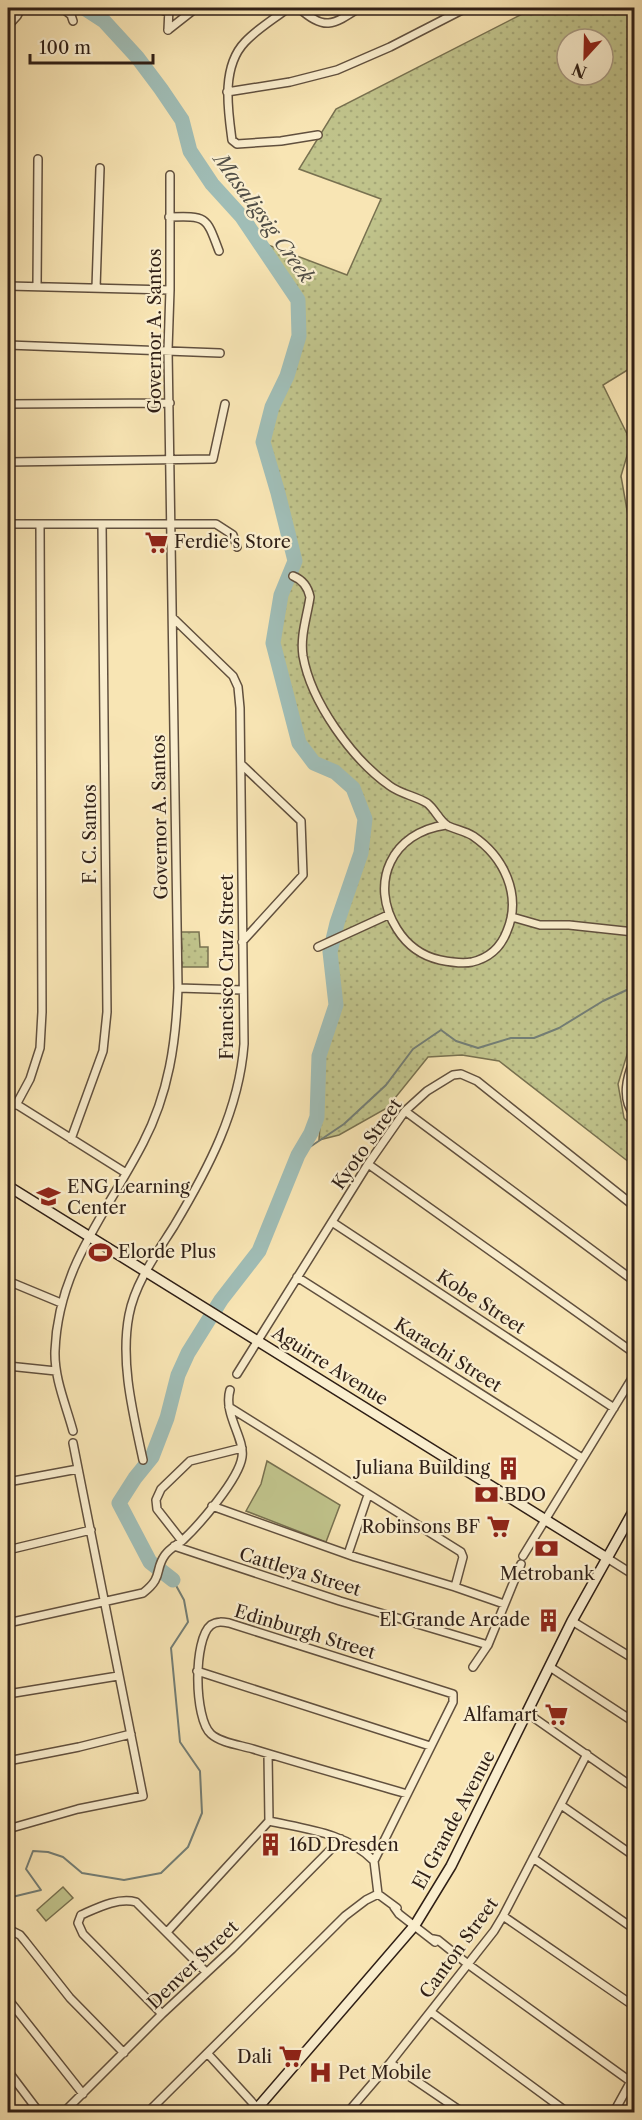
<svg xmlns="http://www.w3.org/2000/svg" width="642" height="2120" font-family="'Libre Caslon Text',serif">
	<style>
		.grass { fill: url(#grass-dots); stroke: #787150; stroke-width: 1.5; fill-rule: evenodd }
		.park { fill: #c0c38b; stroke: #787150; stroke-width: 1.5 }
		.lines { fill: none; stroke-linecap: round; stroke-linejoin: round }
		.stream { stroke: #737e76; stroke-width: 2 }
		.river { stroke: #a0bdb6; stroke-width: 15 }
		.street-casing { stroke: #61503e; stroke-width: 10 }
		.secondary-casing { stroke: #2f1f16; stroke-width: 12 }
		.street { stroke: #faeece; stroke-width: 7 }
		.secondary { stroke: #faeece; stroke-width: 9 }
		.labels { text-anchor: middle; stroke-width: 4.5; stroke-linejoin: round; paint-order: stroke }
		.street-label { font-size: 18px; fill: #2f1f16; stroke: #faeece }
		.poi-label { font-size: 18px; fill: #2f1f16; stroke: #faeece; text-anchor: start }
		.water-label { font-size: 20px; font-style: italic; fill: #514e46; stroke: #faeece }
	</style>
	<defs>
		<pattern id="grass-dots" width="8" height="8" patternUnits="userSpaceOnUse" patternTransform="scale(1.5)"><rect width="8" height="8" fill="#c0c38b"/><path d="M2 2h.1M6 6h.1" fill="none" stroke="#a5a777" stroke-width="1.8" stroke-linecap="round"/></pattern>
	</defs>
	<rect width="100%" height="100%" fill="#f8e5b4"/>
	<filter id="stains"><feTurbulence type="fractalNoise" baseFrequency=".00333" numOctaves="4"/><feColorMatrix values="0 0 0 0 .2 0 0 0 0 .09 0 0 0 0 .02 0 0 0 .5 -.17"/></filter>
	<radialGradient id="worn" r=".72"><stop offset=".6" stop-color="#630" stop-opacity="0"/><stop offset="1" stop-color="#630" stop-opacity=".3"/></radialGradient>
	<path class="grass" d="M534 8H634V366L603 385 631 442 621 476 628 516 634 527V1032L618 1084 624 1118 634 1129V1166L499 1061 462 1055 428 1057 387 1108 339 1135 319 1140 325 1056 342 1006 330 952 337 923 361 853 365 819 353 788 335 772 314 763 299 743 273 643 281 595 295 561 278 493 263 442 272 407 287 376 299 336 298 300 255 240 347 275 381 199 299 169 336 109ZM567 39H603V75H567Z
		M181 932H199L200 947H208V967H182V962H179V950L182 949Z"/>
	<path class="park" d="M267 1461 340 1505 326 1542 246 1511 261 1484Z
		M63 1887 73 1898 46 1921 37 1910Z"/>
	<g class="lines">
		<path class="stream" d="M298 1155 344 1124 386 1085 413 1049 441 1030 456 1041 478 1048 511 1038H534L559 1028 603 1001 631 988 634 984
			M8 1896 12 1897 41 1890 26 1869 33 1851 48 1852 63 1857 82 1873 124 1880 161 1873 188 1847 202 1813 200 1771 180 1742 171 1648 188 1622 184 1600 173 1580"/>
		<path class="river" d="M84 8 104 21 137 57 161 89 182 120 190 151 212 184 242 217 298 300 299 336 287 376 272 407 263 442 278 493 295 561 281 595 273 643 299 743 314 763 335 772 353 788 365 819 361 853 337 923 330 952 336 1005 319 1056 317 1117 311 1133 298 1155 259 1251 221 1300 188 1353 178 1375 167 1418 152 1457 135 1478 119 1503 150 1562 173 1580"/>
		<defs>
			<path id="street" d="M62 8 71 15 73 21
				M157 8 169 13
				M288 8C274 19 257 29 245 42 221 67 228 110 232 140L237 144 281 141 318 135
				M299 8C324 31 333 25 359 8
				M8 26 17 16 21 8
				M168 30 196 8
				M168 30 169 8
				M227 92 290 82 337 70 390 47 466 8
				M169 217C207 216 206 216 219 251
				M8 286 170 290
				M37 286 38 159
				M96 288 100 168
				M8 345 220 353
				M8 404 170 403
				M8 462 213 459 225 404
				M8 524H216L233 535 237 547
				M293 576C303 580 308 587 310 597 307 617 300 636 303 656 311 702 352 759 390 786 401 794 415 796 427 803 435 809 440 822 448 826 457 830 465 831 473 836 504 857 522 895 507 931 501 947 489 958 472 962 462 964 450 962 440 960 422 956 407 945 397 929 368 883 392 832 446 825
				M241 764 301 821 303 875 242 942
				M512 917 540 925H569L634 932
				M318 947 388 915
				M178 988 243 990
				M634 1059C627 1077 621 1098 634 1115
				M8 1099 126 1173
				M16 1105 30 1079 40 1048 42 1012 40 524
				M405 1111 634 1281
				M71 1139 103 1051 107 1012 102 524
				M368 1164 634 1353
				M332 1222 614 1408
				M297 1277 582 1458
				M8 1281 61 1303
				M8 1366 56 1371
				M237 1374 368 1164 405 1111 427 1091 453 1075 461 1074 477 1081 634 1206
				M229 1407 461 1552 463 1557 455 1587
				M73 1431C66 1405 54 1378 55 1351 58 1267 107 1213 143 1143 169 1093 176 1042 178 988L168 350 170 290V175
				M143 1460C133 1413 120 1362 129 1315 135 1283 157 1253 174 1226 208 1169 239 1111 244 1044L240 708 238 687 233 676 173 618
				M8 1482 78 1469
				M212 1506 355 1557 455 1587 504 1604
				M182 1541 157 1509 156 1500 161 1489 190 1461 242 1448
				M174 1546 340 1601 488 1645
				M8 1550 91 1530
				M348 1554 368 1495
				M523 1556 634 1375
				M607 1558 634 1575
				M572 1621 634 1659
				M8 1623 143 1593C164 1577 154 1570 165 1555 170 1548 177 1545 183 1540 199 1525 239 1479 242 1457 245 1438 223 1414 230 1390
				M473 1667 488 1645 521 1564
				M550 1667 634 1722
				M197 1671 430 1746
				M8 1694 118 1676
				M527 1713 634 1788
				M8 1761 79 1747 131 1734
				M561 1805 634 1856
				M269 1821C305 1829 347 1833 374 1861
				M8 1829 78 1809 143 1796 73 1443
				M533 1858 634 1929
				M378 1894 374 1861 453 1702V1694L229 1623C223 1622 217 1621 211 1625 193 1639 194 1719 211 1734 221 1743 240 1745 253 1749 305 1765 356 1779 407 1794
				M378 1894 397 1908
				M394 1907 399 1914 435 1942
				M503 1916 634 2006
				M8 1929 20 1935 25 1941 70 1998 124 2053
				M167 1932 269 1821 268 1754
				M433 1939 438 1940 469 1965 634 2084
				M8 1999 83 2094
				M431 2012 567 2112
				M162 2014 83 1934 78 1923 81 1915C97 1908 118 1897 136 1902L206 1972
				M208 2054 261 2112
				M390 2063 462 2112
				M8 2071 39 2112
				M354 2106 363 2112
				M64 2112 162 2014 232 1949 341 1839
				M148 2112 345 1916 366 1900 378 1894
				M348 2112 390 2063 494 1931 503 1916 587 1754
				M614 2112 631 2081"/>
			<path id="secondary" d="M8 1186 607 1558
				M254 2112 415 1925 451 1866 572 1621 634 1510"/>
		</defs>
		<use href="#street" class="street-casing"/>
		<use href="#secondary" class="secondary-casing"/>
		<use href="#street" class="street"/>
		<use href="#secondary" class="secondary"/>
	</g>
	<defs>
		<symbol id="supermarket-bare" viewBox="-9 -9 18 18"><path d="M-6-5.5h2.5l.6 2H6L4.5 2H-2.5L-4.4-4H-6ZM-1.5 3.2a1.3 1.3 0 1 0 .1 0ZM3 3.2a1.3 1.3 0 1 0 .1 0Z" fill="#8f2418" stroke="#faeece" stroke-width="2.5" paint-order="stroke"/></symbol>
		<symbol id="school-bare" viewBox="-9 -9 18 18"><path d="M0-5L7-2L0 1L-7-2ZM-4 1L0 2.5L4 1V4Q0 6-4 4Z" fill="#8f2418" stroke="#faeece" stroke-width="2.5" paint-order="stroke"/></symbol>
		<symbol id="stadium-bare" viewBox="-9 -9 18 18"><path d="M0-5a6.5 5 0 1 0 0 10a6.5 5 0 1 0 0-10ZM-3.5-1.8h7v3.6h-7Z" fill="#8f2418" stroke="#faeece" stroke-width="2.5" paint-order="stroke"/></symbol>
		<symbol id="building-bare" viewBox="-9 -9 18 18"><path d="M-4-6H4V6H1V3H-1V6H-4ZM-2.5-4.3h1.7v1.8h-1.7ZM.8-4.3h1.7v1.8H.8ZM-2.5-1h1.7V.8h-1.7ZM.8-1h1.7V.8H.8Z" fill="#8f2418" stroke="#faeece" stroke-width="2.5" paint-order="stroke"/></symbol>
		<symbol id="bank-bare" viewBox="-9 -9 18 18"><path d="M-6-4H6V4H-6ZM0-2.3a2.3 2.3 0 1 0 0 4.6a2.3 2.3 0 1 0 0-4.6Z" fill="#8f2418" stroke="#faeece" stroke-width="2.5" paint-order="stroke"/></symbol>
		<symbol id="hospital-bare" viewBox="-9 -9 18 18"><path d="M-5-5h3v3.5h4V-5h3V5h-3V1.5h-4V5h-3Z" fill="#8f2418" stroke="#faeece" stroke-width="2.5" paint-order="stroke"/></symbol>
	</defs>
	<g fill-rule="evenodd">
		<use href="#supermarket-bare" x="140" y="526" width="33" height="33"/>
		<use href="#school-bare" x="32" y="1180" width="33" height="33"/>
		<use href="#stadium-bare" x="84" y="1236" width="33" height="33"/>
		<use href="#building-bare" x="492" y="1452" width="33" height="33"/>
		<use href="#bank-bare" x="470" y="1478" width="33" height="33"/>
		<use href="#supermarket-bare" x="482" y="1510" width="33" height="33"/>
		<use href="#bank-bare" x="530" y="1532" width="33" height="33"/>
		<use href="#building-bare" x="532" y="1604" width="33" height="33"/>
		<use href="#supermarket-bare" x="540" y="1698" width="33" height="33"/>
		<use href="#building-bare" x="254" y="1828" width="33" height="33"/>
		<use href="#supermarket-bare" x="274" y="2040" width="33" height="33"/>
		<use href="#hospital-bare" x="304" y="2056" width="33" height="33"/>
	</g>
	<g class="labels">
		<g class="street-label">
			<text transform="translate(155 331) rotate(-90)" y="6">Governor A. Santos</text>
			<text transform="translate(160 817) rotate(-91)" y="6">Governor A. Santos</text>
			<text transform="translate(90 834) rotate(-90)" y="6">F. C. Santos</text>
			<text transform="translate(227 967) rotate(-90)" y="6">Francisco Cruz Street</text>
			<text transform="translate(367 1144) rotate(-55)" y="6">Kyoto Street</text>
			<text transform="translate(481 1302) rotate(33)" y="6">Kobe Street</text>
			<text transform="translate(448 1355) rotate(32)" y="6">Karachi Street</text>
			<text transform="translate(330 1366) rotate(32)" y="6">Aguirre Avenue</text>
			<text transform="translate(300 1572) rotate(17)" y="6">Cattleya Street</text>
			<text transform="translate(305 1632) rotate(17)" y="6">Edinburgh Street</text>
			<text transform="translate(454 1820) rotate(-62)" y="6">El Grande Avenue</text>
			<text transform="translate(459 1948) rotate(-54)" y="6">Canton Street</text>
			<text transform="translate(193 1965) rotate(-44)" y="6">Denver Street</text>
		</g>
		<g class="poi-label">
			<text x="174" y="548">Ferdie's Store</text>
			<text x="67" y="1193">ENG Learning<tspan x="67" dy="21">Center</tspan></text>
			<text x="118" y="1258">Elorde Plus</text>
			<text x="490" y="1474" text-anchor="end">Juliana Building</text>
			<text x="504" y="1501">BDO</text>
			<text x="480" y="1533" text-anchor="end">Robinsons BF</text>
			<text x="547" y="1580" text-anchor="middle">Metrobank</text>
			<text x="530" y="1626" text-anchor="end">El Grande Arcade</text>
			<text x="538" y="1721" text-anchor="end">Alfamart</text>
			<text x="289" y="1851">16D Dresden</text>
			<text x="272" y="2063" text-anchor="end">Dali</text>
			<text x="338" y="2079">Pet Mobile</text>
		</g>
		<g class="water-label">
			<text transform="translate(264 218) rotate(54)" y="7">Masaligsig Creek</text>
		</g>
	</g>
	<rect width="642" height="2120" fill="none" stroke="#f8e5b4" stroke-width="30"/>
	<rect x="9" y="9" width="624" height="2102" fill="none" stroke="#2f1f16" stroke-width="3"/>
	<rect x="15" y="15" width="612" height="2090" fill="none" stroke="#2f1f16" stroke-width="1.5"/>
	<g transform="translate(585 57) rotate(202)"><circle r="28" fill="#faeece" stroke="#a99b84" stroke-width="1.5"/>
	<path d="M0-4.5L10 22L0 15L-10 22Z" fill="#8f2418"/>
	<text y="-9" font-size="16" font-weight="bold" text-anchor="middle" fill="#2f1f16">N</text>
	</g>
	<path d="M30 54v9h123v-9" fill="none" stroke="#2f1f16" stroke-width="3"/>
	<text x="39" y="54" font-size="18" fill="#2f1f16" stroke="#faeece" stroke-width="4.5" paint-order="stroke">100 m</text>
	<rect width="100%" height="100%" filter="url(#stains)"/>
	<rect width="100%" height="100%" fill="url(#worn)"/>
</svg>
